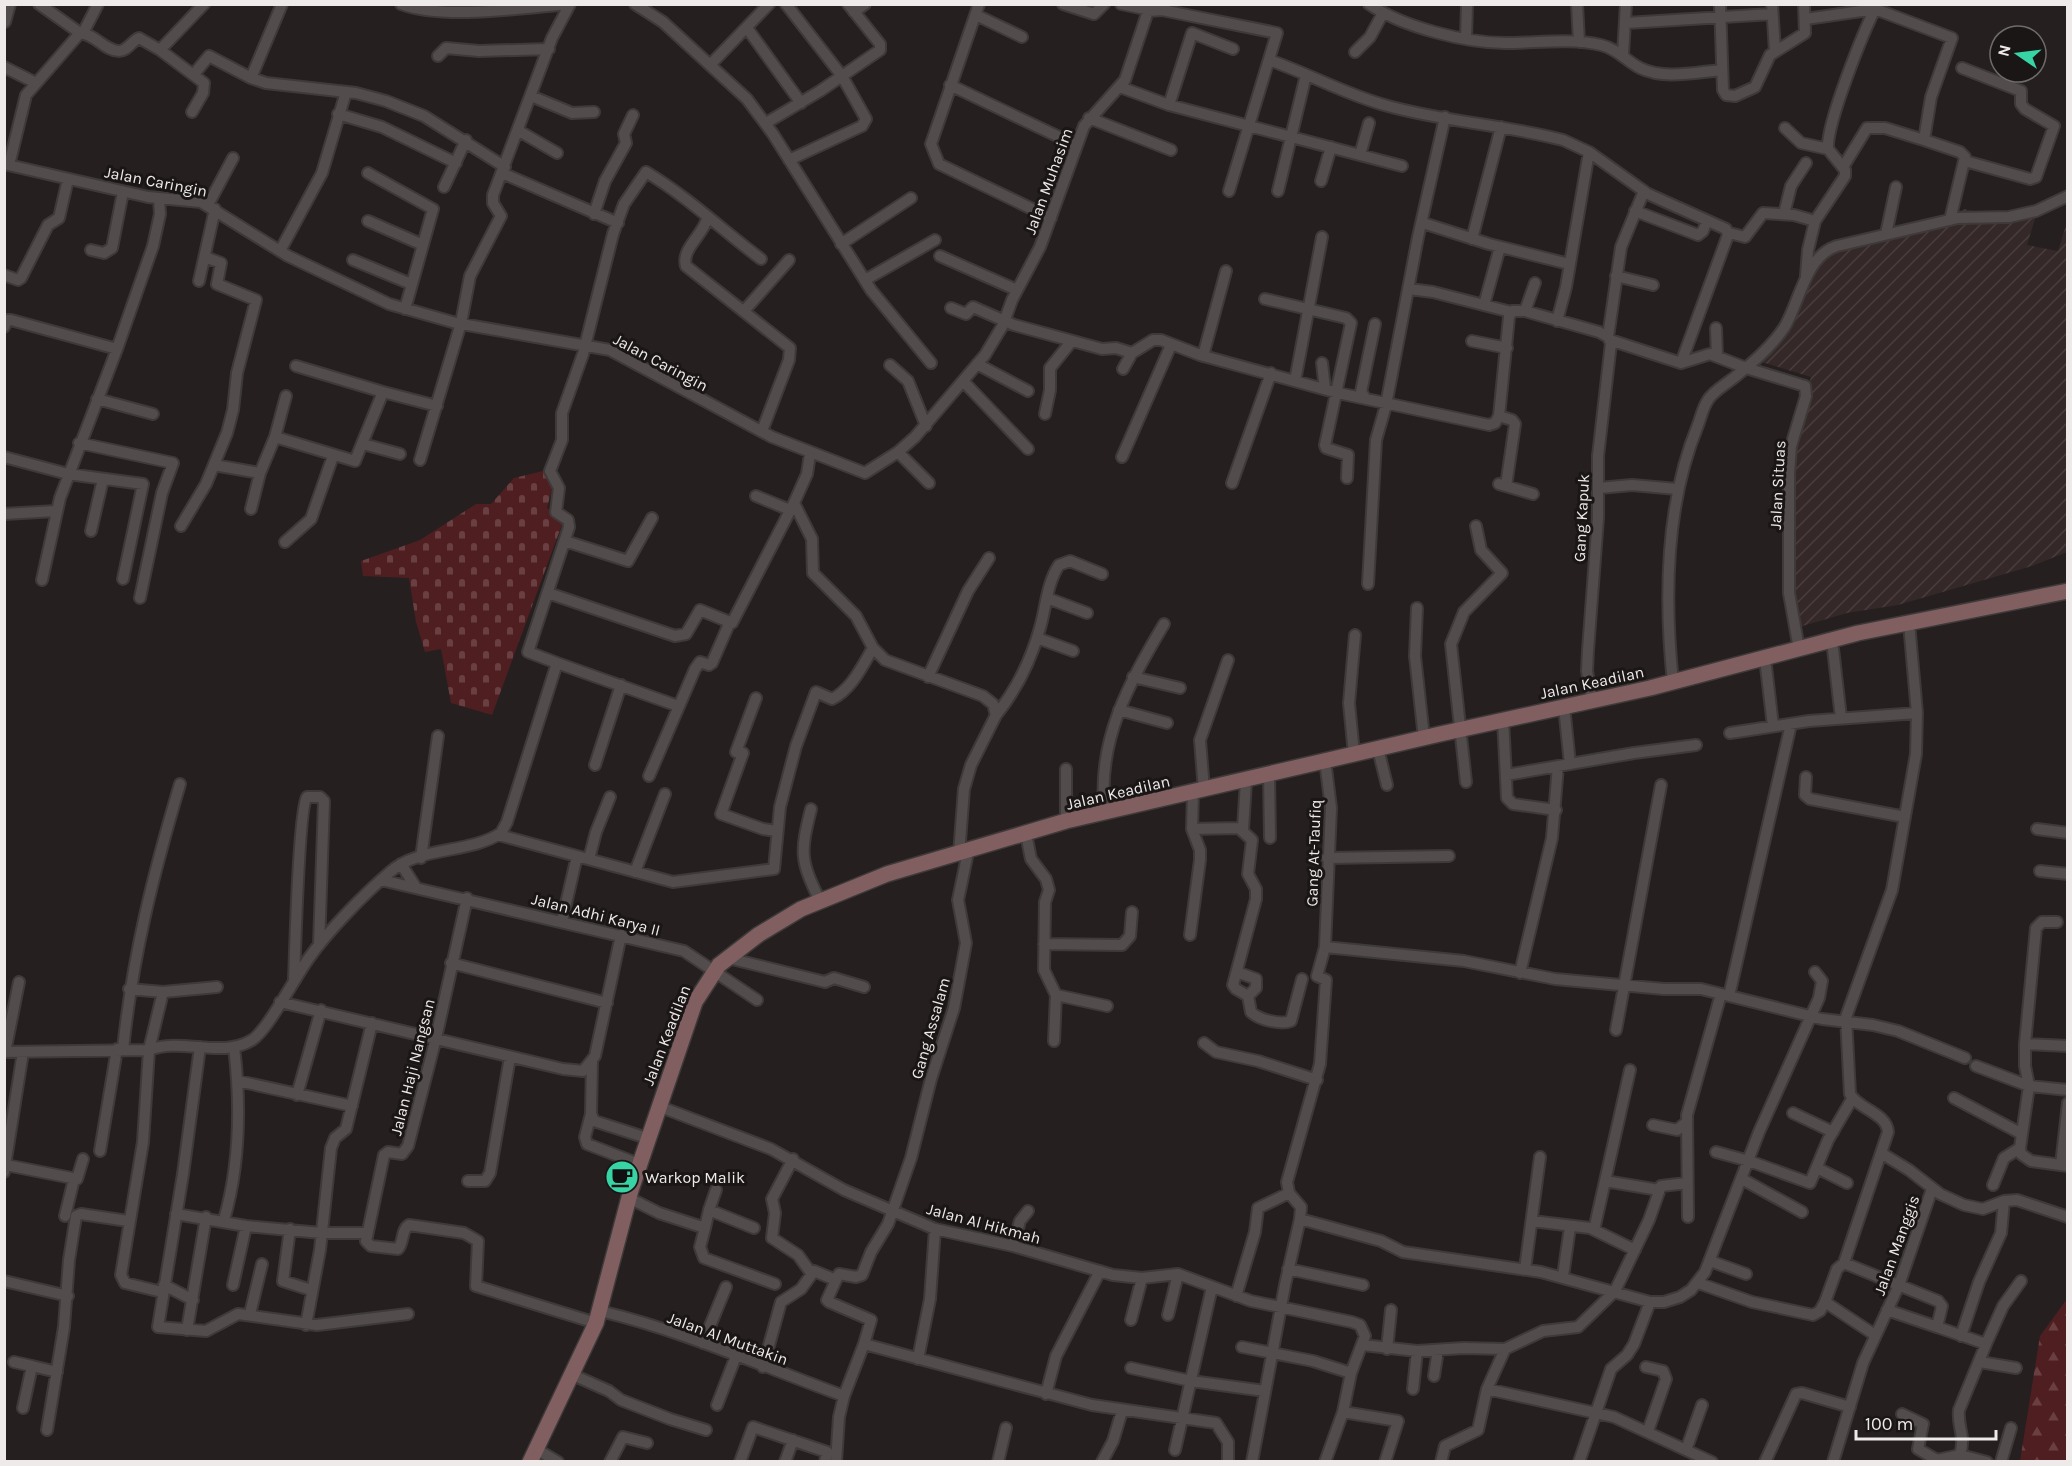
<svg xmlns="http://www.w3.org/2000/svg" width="2072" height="1466" font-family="Karla,sans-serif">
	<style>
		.industrial { fill: url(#industrial-furrows) }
		.forest { fill: url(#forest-firs) }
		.cemetery { fill: url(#cemetery-stones) }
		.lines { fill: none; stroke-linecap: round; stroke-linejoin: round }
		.street-casing { stroke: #3f3a3a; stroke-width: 14 }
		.secondary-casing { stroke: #3f3a3a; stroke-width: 18 }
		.street { stroke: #534c4c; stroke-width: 10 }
		.secondary { stroke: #815f60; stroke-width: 15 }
		.labels { text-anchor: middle; stroke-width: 6; stroke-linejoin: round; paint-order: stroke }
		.street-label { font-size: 16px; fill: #eeeaea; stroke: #1b1616 }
		.poi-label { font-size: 16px; fill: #eeeaea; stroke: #1b1616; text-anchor: start }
	</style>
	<defs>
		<pattern id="industrial-furrows" width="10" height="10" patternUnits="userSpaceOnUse" patternTransform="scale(1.5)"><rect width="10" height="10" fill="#352828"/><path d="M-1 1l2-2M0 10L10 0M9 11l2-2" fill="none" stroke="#493d3d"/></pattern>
		<pattern id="forest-firs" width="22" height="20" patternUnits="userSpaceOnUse" patternTransform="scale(1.5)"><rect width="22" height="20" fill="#4f1e21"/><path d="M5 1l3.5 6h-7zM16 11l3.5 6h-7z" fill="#693f41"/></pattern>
		<pattern id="cemetery-stones" width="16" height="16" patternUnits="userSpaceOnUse" patternTransform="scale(1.5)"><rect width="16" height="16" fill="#4f1e21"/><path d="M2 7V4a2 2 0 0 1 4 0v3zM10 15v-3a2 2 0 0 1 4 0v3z" fill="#693f41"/></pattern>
	</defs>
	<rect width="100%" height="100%" fill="#251f1f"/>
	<path class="industrial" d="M1964 209 1992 215 2038 209 2027 245 2058 251 2067 222V552L2032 566 1898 605 1847 613 1789 630 1786 452 1811 377 1755 360 1783 321 1821 250 1939 222Z"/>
	<path class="forest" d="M2067 1299V1461H2020L2040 1336Z"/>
	<path class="cemetery" d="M543 471 553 485 547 508 564 519 492 715 451 703 441 649 425 652 416 622 409 578 363 576 361 561 420 540 476 504H491L514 478Z"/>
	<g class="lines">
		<defs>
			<path id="street" d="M39 4 80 33
				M401 4C444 20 521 8 568 4
				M635 4 663 22 747 99 773 134 871 290 931 363
				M786 4 842 76 866 119 862 126 789 160
				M979 4 931 144 939 164 1051 218
				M1063 4 1094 14 1104 4
				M1121 4 1150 10
				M1369 4C1402 27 1466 43 1505 43 1538 43 1569 38 1601 45 1618 49 1626 61 1640 68 1664 80 1697 72 1722 70
				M1577 4 1579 42
				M1720 4 1723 90 1726 95 1735 96 1755 87 1770 55 1805 33 1804 4
				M1772 4 1775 51
				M1162 10 1277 33 1229 191
				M854 12 865 4
				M976 15 1022 37
				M1806 19 1875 9 1952 38 1931 97 1924 140 1885 128H1867L1843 167
				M5 22 10 4
				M1626 23 1772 14
				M747 28 801 103
				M83 33 98 4
				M1466 38 1467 4
				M160 50 204 4
				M1355 52 1370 37 1383 13
				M1623 54 1626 4
				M438 56 446 48 479 51 549 49
				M1269 60C1310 74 1346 95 1388 106 1445 122 1506 125 1563 140L1589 152 1648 194 1726 229 1728 235 1681 363
				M711 64 769 4
				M4 67 36 83
				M1962 68 2021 91V104L2025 109 2054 126 2036 177 2030 179 1965 161
				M194 74 209 56 251 78 266 83 356 93 386 101 424 116 505 167
				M251 78 282 4
				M950 85 1076 145
				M1120 87 1169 105 1402 166
				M531 96 572 113 594 112
				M1169 105 1192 33 1233 49
				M338 114 382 127 456 163
				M1089 118 1171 150
				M766 123 820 91 880 50V44L848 4
				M1785 128 1801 143 1828 149
				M519 131 557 153
				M1924 140 1960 152 1965 157 1950 220
				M1360 155 1369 123
				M4 164 148 197 201 202 288 256 389 304 456 323 610 350 772 437 865 473 898 452 915 437 985 355 1003 325 1012 300 1040 247 1084 126 1125 80 1148 11 1162 10 1165 4
				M9 165 26 95 80 33C95 34 105 51 119 51 127 51 132 41 139 38L160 50 204 83 203 93 192 112
				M368 173 433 209 405 309
				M502 173 618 223
				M1321 181 1331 147
				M444 187 466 140
				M1278 191 1306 75
				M208 205 233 158
				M1635 211 1698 235 1703 231 1707 221
				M594 214 605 181 626 143 624 134 633 115
				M1784 214 1791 186 1806 163
				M707 219C703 235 681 249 686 266L790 348 789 360 762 431
				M368 221 423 245
				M1423 223 1489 244 1569 264
				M1729 233 1745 237 1763 213 1794 215 1815 221
				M1886 234 1896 187
				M1472 239 1501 127
				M841 244 911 198
				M91 250 104 253 112 248 123 192
				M280 251 322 173 346 92
				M940 256 1017 290
				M353 260 411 284
				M4 275 18 280 21 278 48 225 59 218 68 179
				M1616 276 1653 285
				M1806 276 1808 250 1815 221 1845 176V170L1828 149C1826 124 1864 30 1877 5
				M865 280 935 240
				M199 281 215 209
				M1409 289 1433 292 1511 312
				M1265 299 1346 318 1351 323 1325 445 1326 448 1348 455 1347 478
				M1484 305 1500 247
				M951 308 966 314 973 307 1014 325 1102 349 1116 348 1132 353 1153 340H1161L1200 355 1338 393 1489 425 1495 423 1499 416 1509 317 1512 311H1525L1599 332 1608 337
				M744 311 789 260
				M1525 311 1535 283
				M1557 321 1566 287 1589 152
				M4 327 7 320H11L117 349
				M1716 328 1717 356
				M1610 340 1681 363 1710 354 1746 368 1805 386 1806 396 1791 446 1789 473V593L1799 649
				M1472 341 1507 348
				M1203 356 1226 271
				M1322 363 1325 389
				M977 364 1028 391
				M890 365 908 381 926 426
				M296 366 383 392
				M1123 369 1132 353
				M1295 381 1322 237
				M964 382 1028 449
				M97 399 153 414
				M1366 399 1361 392 1375 324
				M1045 414 1050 390V368L1071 342
				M1499 416 1512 420 1515 424 1506 486
				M275 437 286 396
				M79 443 173 463 162 493 140 598
				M363 444 400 454
				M898 452 929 483
				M810 454 807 474 794 503 812 539 813 573 856 616 873 648 885 660 983 696 993 704 996 715 971 765 964 789 959 854
				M4 457 68 474 143 484 123 579
				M1122 457 1171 345
				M420 460 461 323 470 276 501 216 493 203V195L552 38 570 4
				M214 465 260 473
				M1232 483 1271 373
				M1499 484 1533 494
				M1599 488 1632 485 1677 489
				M756 496 790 510
				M251 509 260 473 275 437 355 461 383 392 437 406
				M4 514 56 511
				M181 526 206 484 227 433 233 410 237 373 256 300 217 284 221 263 205 257
				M91 531 103 479
				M565 541 628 561 652 518
				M285 542 311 519 333 456
				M42 580 60 498 117 349 153 246 160 214 159 198
				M1368 584 1376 440 1386 405 1418 237 1445 117
				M548 593 675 636 686 634 700 610 732 623 794 503
				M1047 598 1087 613
				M1417 608 1415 656 1424 738
				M1037 638 1073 651
				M1832 640 1841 718
				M1765 658 1773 726
				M557 663 678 706
				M928 677 968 591 989 558
				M1133 677 1180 688
				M1673 682C1664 597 1665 505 1698 425 1701 417 1703 407 1708 400 1713 391 1728 383 1736 376 1754 362 1771 347 1784 328 1800 302 1805 256 1837 246L1958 218 2009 217 2036 211 2068 196
				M756 698 736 752 743 753 721 814 763 829 776 831
				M1592 701 1587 671 1588 650 1598 518V456L1611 343 1608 337 1621 247 1644 191
				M1564 706 1570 764
				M1119 710 1167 723
				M996 715C1018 688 1031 660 1040 628 1046 607 1047 583 1059 565L1070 561 1102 574
				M1503 719 1507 798 1513 804 1556 810
				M1730 733 1809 721 1917 713
				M1378 749 1387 785
				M1354 754 1349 703 1355 635
				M595 765 621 685
				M1269 775 1270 838
				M1506 775 1634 753 1696 745
				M649 776 695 669 700 662 709 665 712 663 729 624
				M1806 777 1805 795 1810 799 1905 817
				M1466 782 1451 644 1464 612 1502 573 1481 550 1476 526
				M1204 790 1200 740 1228 660
				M811 809C800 853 800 860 820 901
				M1105 813C1096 742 1129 683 1164 624
				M1066 821V769
				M1192 829 1239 828 1252 840 1248 874 1256 889V899L1233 985 1236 989 1248 996 1251 1012C1259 1020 1281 1025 1291 1021L1302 979
				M1243 829 1246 781
				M2037 829 2068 833
				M1026 834 1031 859 1046 879 1049 890 1045 902 1044 970 1056 995 1054 1041
				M499 835 673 882 774 869 780 807 796 746 816 692 832 699C852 689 862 666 873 648
				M421 858 438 736
				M1327 858 1449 856
				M589 859 596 832 610 797
				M401 864 415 886
				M2040 871 2068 874
				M635 872 665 794
				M381 880 684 951 757 1000
				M467 898 436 1038 408 1146 402 1154 388 1152 384 1155 366 1241 371 1246 398 1249C404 1242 401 1230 409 1225L464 1233 478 1241 476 1286 596 1323
				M562 921 577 856
				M2057 922H2042L2036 928 2025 1044V1066L2029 1086 2020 1148 2021 1154 2031 1161 2068 1166
				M1190 935 1200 860V850L1192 829 1193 793
				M1044 944 1122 945 1130 936 1132 912
				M1325 947 1464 961 1555 979 1664 989H1701L1822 1019 1873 1025 1898 1031 1965 1058
				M728 958 825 982 834 978 864 987
				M451 963 607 1003
				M1237 972 1256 979V988L1248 996
				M1520 973 1552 838 1558 766
				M294 980C295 955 299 807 307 797H320L324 801 319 945
				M129 989 163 992
				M1056 995 1107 1006
				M1729 996 1791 724
				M280 1002 563 1069 583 1071 595 1056 621 935
				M1616 1030 1661 785
				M1204 1043 1216 1052 1258 1061 1317 1080
				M2025 1044 2068 1046
				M200 1047 183 1174 158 1327 206 1331 238 1314 317 1325 408 1314
				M123 1049C133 954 153 875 180 784
				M4 1052 149 1050C182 1037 221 1059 252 1040 268 1030 295 977 309 958 328 931 364 894 390 872 419 846 469 854 501 833L507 822 557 663 528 652 569 527 568 520 556 512 559 488 550 471 562 440V413L583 354 613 234 624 204 646 172C688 197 722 230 761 259
				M5 1052 19 982
				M592 1061 591 1114 594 1121 647 1138
				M1976 1066 2029 1086 2068 1090
				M238 1081 352 1106
				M297 1095 321 1010
				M1954 1098 2022 1134
				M658 1106 771 1149 844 1190 935 1229 1013 1246 1113 1275 1142 1278 1178 1274 1251 1301 1352 1322 1360 1325 1365 1336 1351 1373 1313 1361 1242 1347
				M1793 1113 1833 1132
				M591 1114 585 1137 587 1144 639 1164
				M1653 1125 1677 1130 1687 1122
				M100 1151 117 1049
				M1716 1152 1749 1161 1810 1183 1828 1140 1852 1099
				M1881 1153 1909 1170 1940 1194 1964 1205 1983 1209 2004 1201 2017 1200 2068 1217
				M793 1159 772 1199 775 1213 772 1238 798 1255 811 1273
				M6 1165 77 1179 83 1159
				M2061 1165 2068 1103
				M1817 1168 1847 1183
				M4 1172 23 1052
				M1742 1179 1802 1212
				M468 1181H485L490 1173 510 1057
				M1605 1181 1659 1190
				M1993 1185 2004 1158 2020 1148
				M629 1198 659 1213 705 1228 700 1247 704 1258 775 1284
				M709 1210 716 1190
				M176 1214 246 1226 321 1233H366
				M65 1216 74 1179
				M1688 1217 1687 1115 1721 994
				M1300 1219 1301 1207 1289 1193 1287 1182 1320 1064 1326 980 1317 976 1325 947 1331 808 1325 760
				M224 1220C240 1164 241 1105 234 1047
				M1532 1221 1590 1228 1635 1250
				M705 1228 709 1210 754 1228
				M290 1229 283 1281 311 1290
				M1594 1230 1630 1070
				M1013 1246 1020 1221 1028 1211
				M1710 1261 1746 1274
				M1844 1263 1938 1301 1942 1306 1937 1327 1986 1344 1959 1410C1957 1428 1966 1434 1960 1455
				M1288 1269 1363 1285
				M1525 1269 1540 1157
				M1563 1276 1570 1227
				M836 1280 827 1300 829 1302 871 1320 864 1344
				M4 1281 68 1296
				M1698 1283 1752 1302 1813 1315 1820 1311 1825 1302
				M164 1285 193 1300
				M233 1285 246 1226
				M162 1292 125 1283 121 1275 143 1142 149 1050 163 992 217 987
				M1236 1296 1255 1232 1258 1208 1289 1193
				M1887 1310 1937 1327
				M600 1311C684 1331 764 1367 844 1396
				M250 1314 262 1264
				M1168 1315 1178 1274
				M1131 1320 1142 1278
				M306 1325 320 1250 331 1148 335 1138 346 1129 372 1023
				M187 1330 206 1217
				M1875 1335 1825 1302 1837 1269 1844 1263 1888 1132C1887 1113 1858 1109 1850 1094L1846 1017 1892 890 1916 754 1917 713 1909 623
				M1961 1336 1979 1282 2001 1233 2004 1201
				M703 1343 726 1287
				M1986 1344 2003 1306 2021 1281
				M1363 1345 1417 1351 1464 1348 1505 1349 1543 1331 1578 1327 1615 1291 1649 1220 1661 1186 1687 1183
				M1387 1349 1391 1310
				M1505 1349 1487 1389 1614 1417 1712 1462
				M918 1359 930 1299 935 1229
				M14 1362 32 1366
				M1980 1362 2016 1368
				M763 1367 781 1302 801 1289 814 1271 836 1280 839 1274 856 1277 862 1275 871 1252 888 1224 911 1158 931 1079 954 1008 966 943 958 900 968 852
				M1646 1367 1663 1371 1666 1379 1648 1431
				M1131 1368 1191 1381 1265 1391
				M573 1375 609 1391 621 1400 670 1419 706 1430
				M1434 1376 1438 1350
				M1413 1389 1417 1351
				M1046 1394 1056 1356 1100 1271
				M717 1405 736 1356
				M23 1408 32 1366 57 1372
				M1343 1412 1398 1421 1385 1462
				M1902 1414 1923 1424 1918 1449 1937 1460
				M47 1430 64 1327 69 1260 76 1216 81 1214 128 1221
				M536 1449 558 1462
				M1175 1450 1212 1287
				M1686 1450 1702 1405
				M1960 1455 1987 1462
				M1937 1460 1960 1455
				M610 1462 623 1437 647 1443
				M740 1462 753 1427 827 1452 825 1462
				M785 1462 793 1440
				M836 1462 839 1417 844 1396 864 1344 1092 1405 1216 1423 1228 1442V1462
				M998 1462 1006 1428
				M1102 1462 1113 1441 1122 1411
				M1252 1462 1285 1285 1300 1219 1381 1241 1403 1252 1541 1272 1650 1302H1664L1680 1297 1691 1290 1705 1272 1759 1132 1819 998 1822 981 1815 972
				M1325 1462 1343 1412 1351 1373
				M1441 1462 1445 1446 1478 1430 1487 1389
				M1579 1462 1611 1369 1627 1355 1634 1344 1650 1302
				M1765 1462 1796 1394 1802 1393 1850 1407
				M1833 1462 1863 1363 1899 1285 1932 1189
				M2001 1462 2011 1428"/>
			<path id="secondary" d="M530 1462 596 1323 631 1190 695 1002 719 965 758 935 801 909 887 874 1066 821 1440 734 1650 688 1858 633 2068 591"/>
		</defs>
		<use href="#street" class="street-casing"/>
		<use href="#secondary" class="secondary-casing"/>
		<use href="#street" class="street"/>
		<use href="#secondary" class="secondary"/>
	</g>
	<defs>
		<symbol id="cafe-disc" viewBox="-11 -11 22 22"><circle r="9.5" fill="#37d4a6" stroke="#1b1616"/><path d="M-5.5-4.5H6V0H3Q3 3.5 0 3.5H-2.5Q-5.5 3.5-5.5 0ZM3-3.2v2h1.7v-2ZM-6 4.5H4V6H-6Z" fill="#111"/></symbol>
	</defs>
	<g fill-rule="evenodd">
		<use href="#cafe-disc" x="603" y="1158" width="38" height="38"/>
	</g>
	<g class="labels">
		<g class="street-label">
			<text transform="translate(156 181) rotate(11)" y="6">Jalan Caringin</text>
			<text transform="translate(1048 181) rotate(-70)" y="6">Jalan Muhasim</text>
			<text transform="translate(661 362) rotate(28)" y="6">Jalan Caringin</text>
			<text transform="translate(1777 485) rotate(-87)" y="6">Jalan Situas</text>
			<text transform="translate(1581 518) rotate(-87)" y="6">Gang Kapuk</text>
			<text transform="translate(1592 682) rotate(-12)" y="6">Jalan Keadilan</text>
			<text transform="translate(1118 792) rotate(-13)" y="6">Jalan Keadilan</text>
			<text transform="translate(1313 853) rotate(-88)" y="6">Gang At-Taufiq</text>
			<text transform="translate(596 914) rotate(14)" y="6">Jalan Adhi Karya II</text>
			<text transform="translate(930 1028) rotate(-74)" y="6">Gang Assalam</text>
			<text transform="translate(666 1035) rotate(-69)" y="6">Jalan Keadilan</text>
			<text transform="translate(412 1067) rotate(-76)" y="6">Jalan Haji Nangsan</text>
			<text transform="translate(984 1223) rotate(15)" y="6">Jalan Al Hikmah</text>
			<text transform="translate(1896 1245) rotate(-70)" y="6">Jalan Manggis</text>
			<text transform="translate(728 1338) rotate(20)" y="6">Jalan Al Muttakin</text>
		</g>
		<g class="poi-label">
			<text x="645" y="1183">Warkop Malik</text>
		</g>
	</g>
	<rect width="2072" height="1466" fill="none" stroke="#eeeaea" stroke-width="12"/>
	<g transform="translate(2018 54) rotate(284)"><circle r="28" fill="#1b1616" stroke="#6f6b6b" stroke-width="1.5"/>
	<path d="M0-4.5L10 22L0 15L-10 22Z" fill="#37d4a6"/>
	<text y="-9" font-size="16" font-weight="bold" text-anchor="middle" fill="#eeeaea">N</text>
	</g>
	<path d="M1856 1430v9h140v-9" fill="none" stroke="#eeeaea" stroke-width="3"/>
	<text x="1865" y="1430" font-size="18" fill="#eeeaea" stroke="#1b1616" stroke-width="4.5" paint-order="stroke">100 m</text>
</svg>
